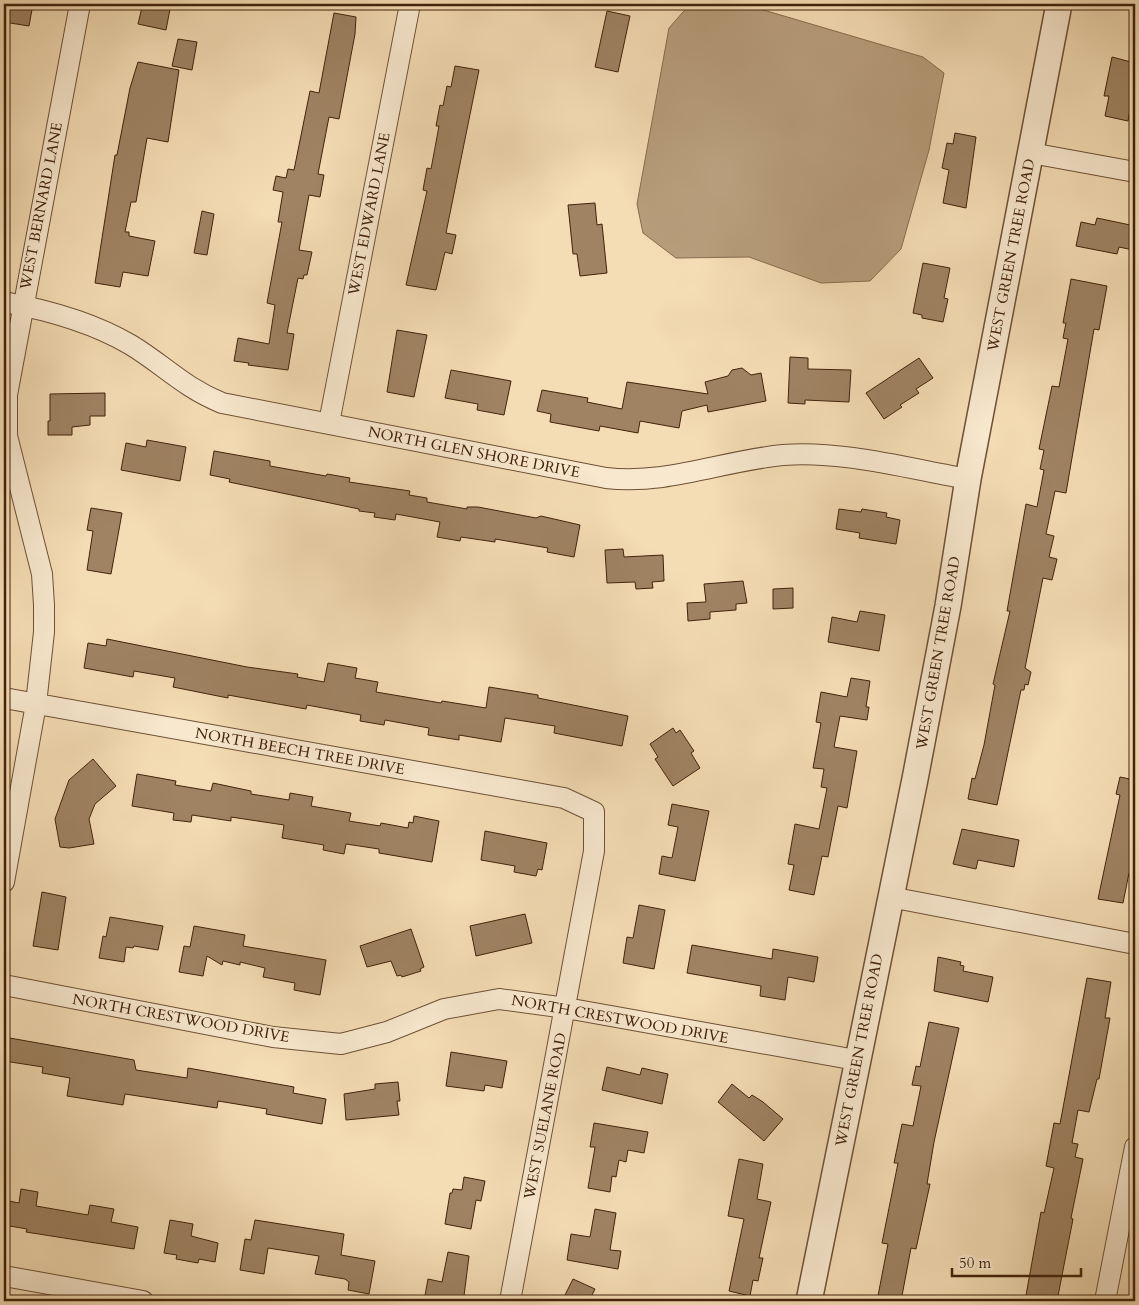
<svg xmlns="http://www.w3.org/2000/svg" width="1139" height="1305" font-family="Cardo,serif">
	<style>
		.water { fill: #b79d7b; stroke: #886c4e }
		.building { fill: #9f8363; stroke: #42230b }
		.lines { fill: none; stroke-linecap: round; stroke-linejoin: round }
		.minor-casing { stroke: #6e5135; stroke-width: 22 }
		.tertiary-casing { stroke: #6e5135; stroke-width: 28 }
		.minor { stroke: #f8e8ce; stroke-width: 20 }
		.tertiary { stroke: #f8e8ce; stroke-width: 25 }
		.labels { text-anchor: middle; stroke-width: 4; stroke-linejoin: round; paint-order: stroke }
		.street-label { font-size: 15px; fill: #42230b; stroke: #f8e8ce }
	</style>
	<rect width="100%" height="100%" fill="#f4dcb4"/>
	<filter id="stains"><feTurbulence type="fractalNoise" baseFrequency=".004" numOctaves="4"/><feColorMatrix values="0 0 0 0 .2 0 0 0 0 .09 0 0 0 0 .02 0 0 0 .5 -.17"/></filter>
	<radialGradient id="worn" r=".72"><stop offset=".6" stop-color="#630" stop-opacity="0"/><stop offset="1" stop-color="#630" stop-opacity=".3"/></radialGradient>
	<path class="water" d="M690 4 750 6 923 57 944 73 929 150 901 249 870 281 821 283 749 257 676 258 643 233 637 204 669 28Z"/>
	<path class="building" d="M7 4H33L29 26 4 22V7L6 8Z
		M146 4H171L166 30 138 24 142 7H145Z
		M607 11 630 16 618 72 595 67Z
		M334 13 356 17 355 34 339 119 329 117 318 174 324 175 320 197 309 195 299 250 312 252 307 275H304L303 279 298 278 287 333 294 334 288 370 248 365 249 363 234 361 238 338 269 344 275 305 267 303 282 222H278L283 192 273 190 276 176 286 178 288 169 294 170 310 91 319 93Z
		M178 39 197 42 192 70 172 66Z
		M1112 57 1135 63V81L1128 121 1105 116 1109 96H1104Z
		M138 62 179 70 168 142 147 138 136 202H131L125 232H129V236L155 241 148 276 123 272 120 287 95 283 115 155H117L130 88Z
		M455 66 479 70 446 233 456 235 452 254 445 252 436 290 406 285 427 191 423 190 427 168 431 169 439 126H436L440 105 443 106 447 86 451 87Z
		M955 133 976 137 966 208 943 203 949 170 942 168 947 143 953 144Z
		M595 203 597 225 602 224 607 273 580 276 577 254H573L568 205Z
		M202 211 214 214 207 255 194 253Z
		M1097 218 1135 226 1133 250 1119 247 1117 254 1076 246 1081 222 1095 225Z
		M923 263 950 268 944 298 948 299 943 322 922 318V315L913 313Z
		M1071 279 1107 286 1099 330 1094 329 1066 493 1055 491 1046 534 1054 536 1049 557 1057 559 1052 580 1043 578 1025 668 1031 672 1028 685 1025 684 1024 690H1021L997 805 968 799 972 778 975 779 984 745 995 685 993 684 1010 611H1007L1026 504 1037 507 1044 470 1040 469 1044 450 1039 449 1052 386 1059 387 1068 339 1063 338 1066 323H1063Z
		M397 330 427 335 414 397 387 392Z
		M790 357 808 358V369L851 370 849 402 805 400V404L788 403Z
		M919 358 933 378 916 389 919 393 900 405 902 407 884 419 866 393Z
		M742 368 751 375 761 373 766 401 708 412 707 405 682 411 679 428 640 421 638 433 600 426 599 431 550 422 551 414 537 411 542 390 588 398 587 402 622 409 627 382 708 394 705 382 728 376 732 370Z
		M451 370 511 381 504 415 477 410 478 404 445 398Z
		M105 393V416H90V425L72 427V435H48V421H50V394Z
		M147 440 186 447 180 481 121 470 126 443 146 447Z
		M214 451 270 461V466L326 476 327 474 350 478 349 482 410 491 409 495 427 498V502L467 509V507H478L536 518 541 516 580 525 574 557 547 552 548 548 495 539V542L461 537 460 541 437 537 440 522 396 514 395 520 374 517 375 513 359 511V509L229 482 230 479 210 475Z
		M91 508 122 513 111 574 87 570 93 531 87 530Z
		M839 509 861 512 862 509 887 513 886 517 900 520 896 544 859 538 860 533 836 529Z
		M623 549 624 557 663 555 664 581 652 582 653 588 636 589 635 582 607 583 605 550Z
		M743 581 747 603 736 604V610L710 612V619L688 621 687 603 706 602 704 584Z
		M793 588V608L773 609V589Z
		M860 611 885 615 879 651 828 642 832 617 857 622Z
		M107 639 247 667 298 674 297 677 324 682 328 663 357 668 355 678 378 682 376 692 441 703 442 701 486 708 489 687 538 695V698L628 716 622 746 554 733 555 726 505 718 501 742 459 735V740L428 735 429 728 385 720 384 725 360 721 361 715 307 705 306 709 228 695V698L173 687 175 678 134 671 133 677 84 668 88 643 106 646Z
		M851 678 870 681 866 707H869L867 720 840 716 834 747 857 751 847 808 838 806 828 857 822 856 814 895 789 890 794 865 788 864 795 824 819 829 827 788 821 787 824 769 813 768 821 723 816 722 821 692 847 697Z
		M673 728 676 733 680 730 694 751 691 753 700 768 673 786 655 759 658 757 650 744Z
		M93 759 116 786 95 804 89 819 94 844 69 848 60 847 55 819 69 780Z
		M137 774 176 781 175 785 211 791 213 783 251 791V794L289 800 290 793 313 797 311 806 351 813 349 821 380 826 381 823 408 828 409 822 413 823 414 816 439 821 432 862 379 853V849L346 844 344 854 323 850 324 845 282 838 284 825 231 817V821L192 815 191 822 173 820 174 813 132 806Z
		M1120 777 1135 780V874L1129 873 1123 903 1098 899 1120 795 1116 794Z
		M672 804 709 811 695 881 659 874 662 856 672 858 678 827 668 825Z
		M962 829 1019 840 1014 867 978 860 976 869 953 864Z
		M485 831 547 843 542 870 538 869 536 876 514 872 515 866 481 860Z
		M42 892 66 897 58 950 33 946Z
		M639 905 665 910 654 969 623 963 627 937 633 938Z
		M525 914 532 943 476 956 470 926Z
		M110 917 163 926 158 950 134 946 133 948 126 947 124 962 99 958 103 936 106 937Z
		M194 926 245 935 243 946 326 960 320 995 294 990 295 983 263 977 265 968 240 962V965L223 961 222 965 207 956 203 976 179 972 184 946 190 947Z
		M411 929 424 967 420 969 421 971 402 977 401 975 397 976 391 961 367 967 360 946Z
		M692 945 772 959 773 949 818 957 814 982 788 977 785 1000 760 996 761 986 687 973Z
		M938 957 961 962 960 965 964 966 963 971 993 977 988 1002 934 991Z
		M1087 978 1111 982 1105 1018H1110L1099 1079H1097L1089 1112 1078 1110 1072 1143 1078 1144 1075 1157 1083 1159 1071 1218 1073 1219 1057 1301H1025L1041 1212 1044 1213 1054 1168 1046 1166 1054 1123 1060 1124Z
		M929 1022 959 1028 934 1142 927 1184H930L916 1249 911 1248 901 1301H877L888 1244 882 1243 898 1163H894L902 1124 913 1126 921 1086 912 1085 916 1066 920 1067Z
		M4 1037 134 1060 136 1070 187 1078 188 1068 294 1087 293 1093 326 1099 322 1124 266 1114 267 1109 218 1101 217 1108 125 1094 123 1105 67 1096 70 1078 42 1073 43 1067 4 1061Z
		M451 1052 507 1061 502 1088 485 1085 484 1091 446 1086Z
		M607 1067 640 1075 642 1068 668 1074 662 1104 602 1090Z
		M398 1082 400 1101H397L399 1115 346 1120 344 1094 375 1089V1084Z
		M732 1084 749 1098 752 1095 763 1102 783 1119 764 1141 718 1102Z
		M594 1123 648 1132 644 1153 628 1150 626 1162 619 1160 616 1177 612 1176 610 1192 588 1188 595 1147H590Z
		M739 1159 763 1164 757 1199 771 1202 759 1258H763L758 1281 753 1280 750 1296 729 1291 744 1219 728 1216Z
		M464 1177 485 1181 481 1201 476 1200 471 1229 445 1224 450 1193H452L453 1189 462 1190Z
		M21 1189 38 1192 36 1206 88 1215 90 1205 114 1209 111 1222 138 1227 134 1249 26 1232 27 1229 4 1225 9 1201 19 1203Z
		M595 1209 616 1213 610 1250 621 1251 618 1269 567 1260 571 1234 590 1237Z
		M170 1220 193 1224 191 1236 218 1243 215 1262 199 1259 198 1263 176 1259 177 1255 164 1253Z
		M255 1220 344 1234 341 1255 375 1261 369 1294 348 1290 349 1282 345 1279 315 1274 319 1256 268 1248 264 1274 240 1270 245 1239 251 1240Z
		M448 1252 469 1256 464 1296H461L460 1301H424L428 1279 442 1282Z
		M573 1279 595 1289 589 1301H562Z"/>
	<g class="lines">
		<defs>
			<path id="minor" d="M1031 153 1135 172
				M4 302C48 310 92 322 131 345 164 365 183 387 222 403L606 478C668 485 721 461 783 455 841 450 910 469 968 479
				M329 423 410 4
				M4 698 564 798 594 812V851L510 1301
				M4 882 36 704 44 632V605L42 574 7 436V395L80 4
				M890 897 1135 944
				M4 985 273 1037 341 1044 387 1032 444 1009 499 999 566 1008 856 1060
				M4 1276 143 1301
				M1105 1301 1135 1147"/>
			<path id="tertiary" d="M809 1301 915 779 948 606 968 479 1059 4"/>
		</defs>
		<use href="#minor" class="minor-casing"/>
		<use href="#tertiary" class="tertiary-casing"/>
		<use href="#minor" class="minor"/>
		<use href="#tertiary" class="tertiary"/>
	</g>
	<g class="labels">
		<g class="street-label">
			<text transform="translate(41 206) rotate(-79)" y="5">WEST BERNARD LANE</text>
			<text transform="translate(369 214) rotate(-79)" y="5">WEST EDWARD LANE</text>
			<text transform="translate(1011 255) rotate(-79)" y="5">WEST GREEN TREE ROAD</text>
			<text transform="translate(474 452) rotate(11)" y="5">NORTH GLEN SHORE DRIVE</text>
			<text transform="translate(938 653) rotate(-80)" y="5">WEST GREEN TREE ROAD</text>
			<text transform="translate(300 751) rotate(10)" y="5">NORTH BEECH TREE DRIVE</text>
			<text transform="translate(181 1018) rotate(10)" y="5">NORTH CRESTWOOD DRIVE</text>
			<text transform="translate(620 1019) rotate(10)" y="5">NORTH CRESTWOOD DRIVE</text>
			<text transform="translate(859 1050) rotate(-79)" y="5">WEST GREEN TREE ROAD</text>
			<text transform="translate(545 1116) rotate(-79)" y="5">WEST SUELANE ROAD</text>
		</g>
	</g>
	<rect width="1139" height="1305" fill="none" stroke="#f4dcb4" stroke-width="20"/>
	<rect x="5" y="5" width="1129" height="1295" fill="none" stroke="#42230b" stroke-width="2.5"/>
	<rect x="10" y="10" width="1119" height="1285" fill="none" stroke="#42230b"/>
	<path d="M952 1268v8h129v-8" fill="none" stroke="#42230b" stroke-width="2.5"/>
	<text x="959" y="1268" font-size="15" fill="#42230b" stroke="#f8e8ce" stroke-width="4" paint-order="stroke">50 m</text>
	<rect width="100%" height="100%" filter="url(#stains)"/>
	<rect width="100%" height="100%" fill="url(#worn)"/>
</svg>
